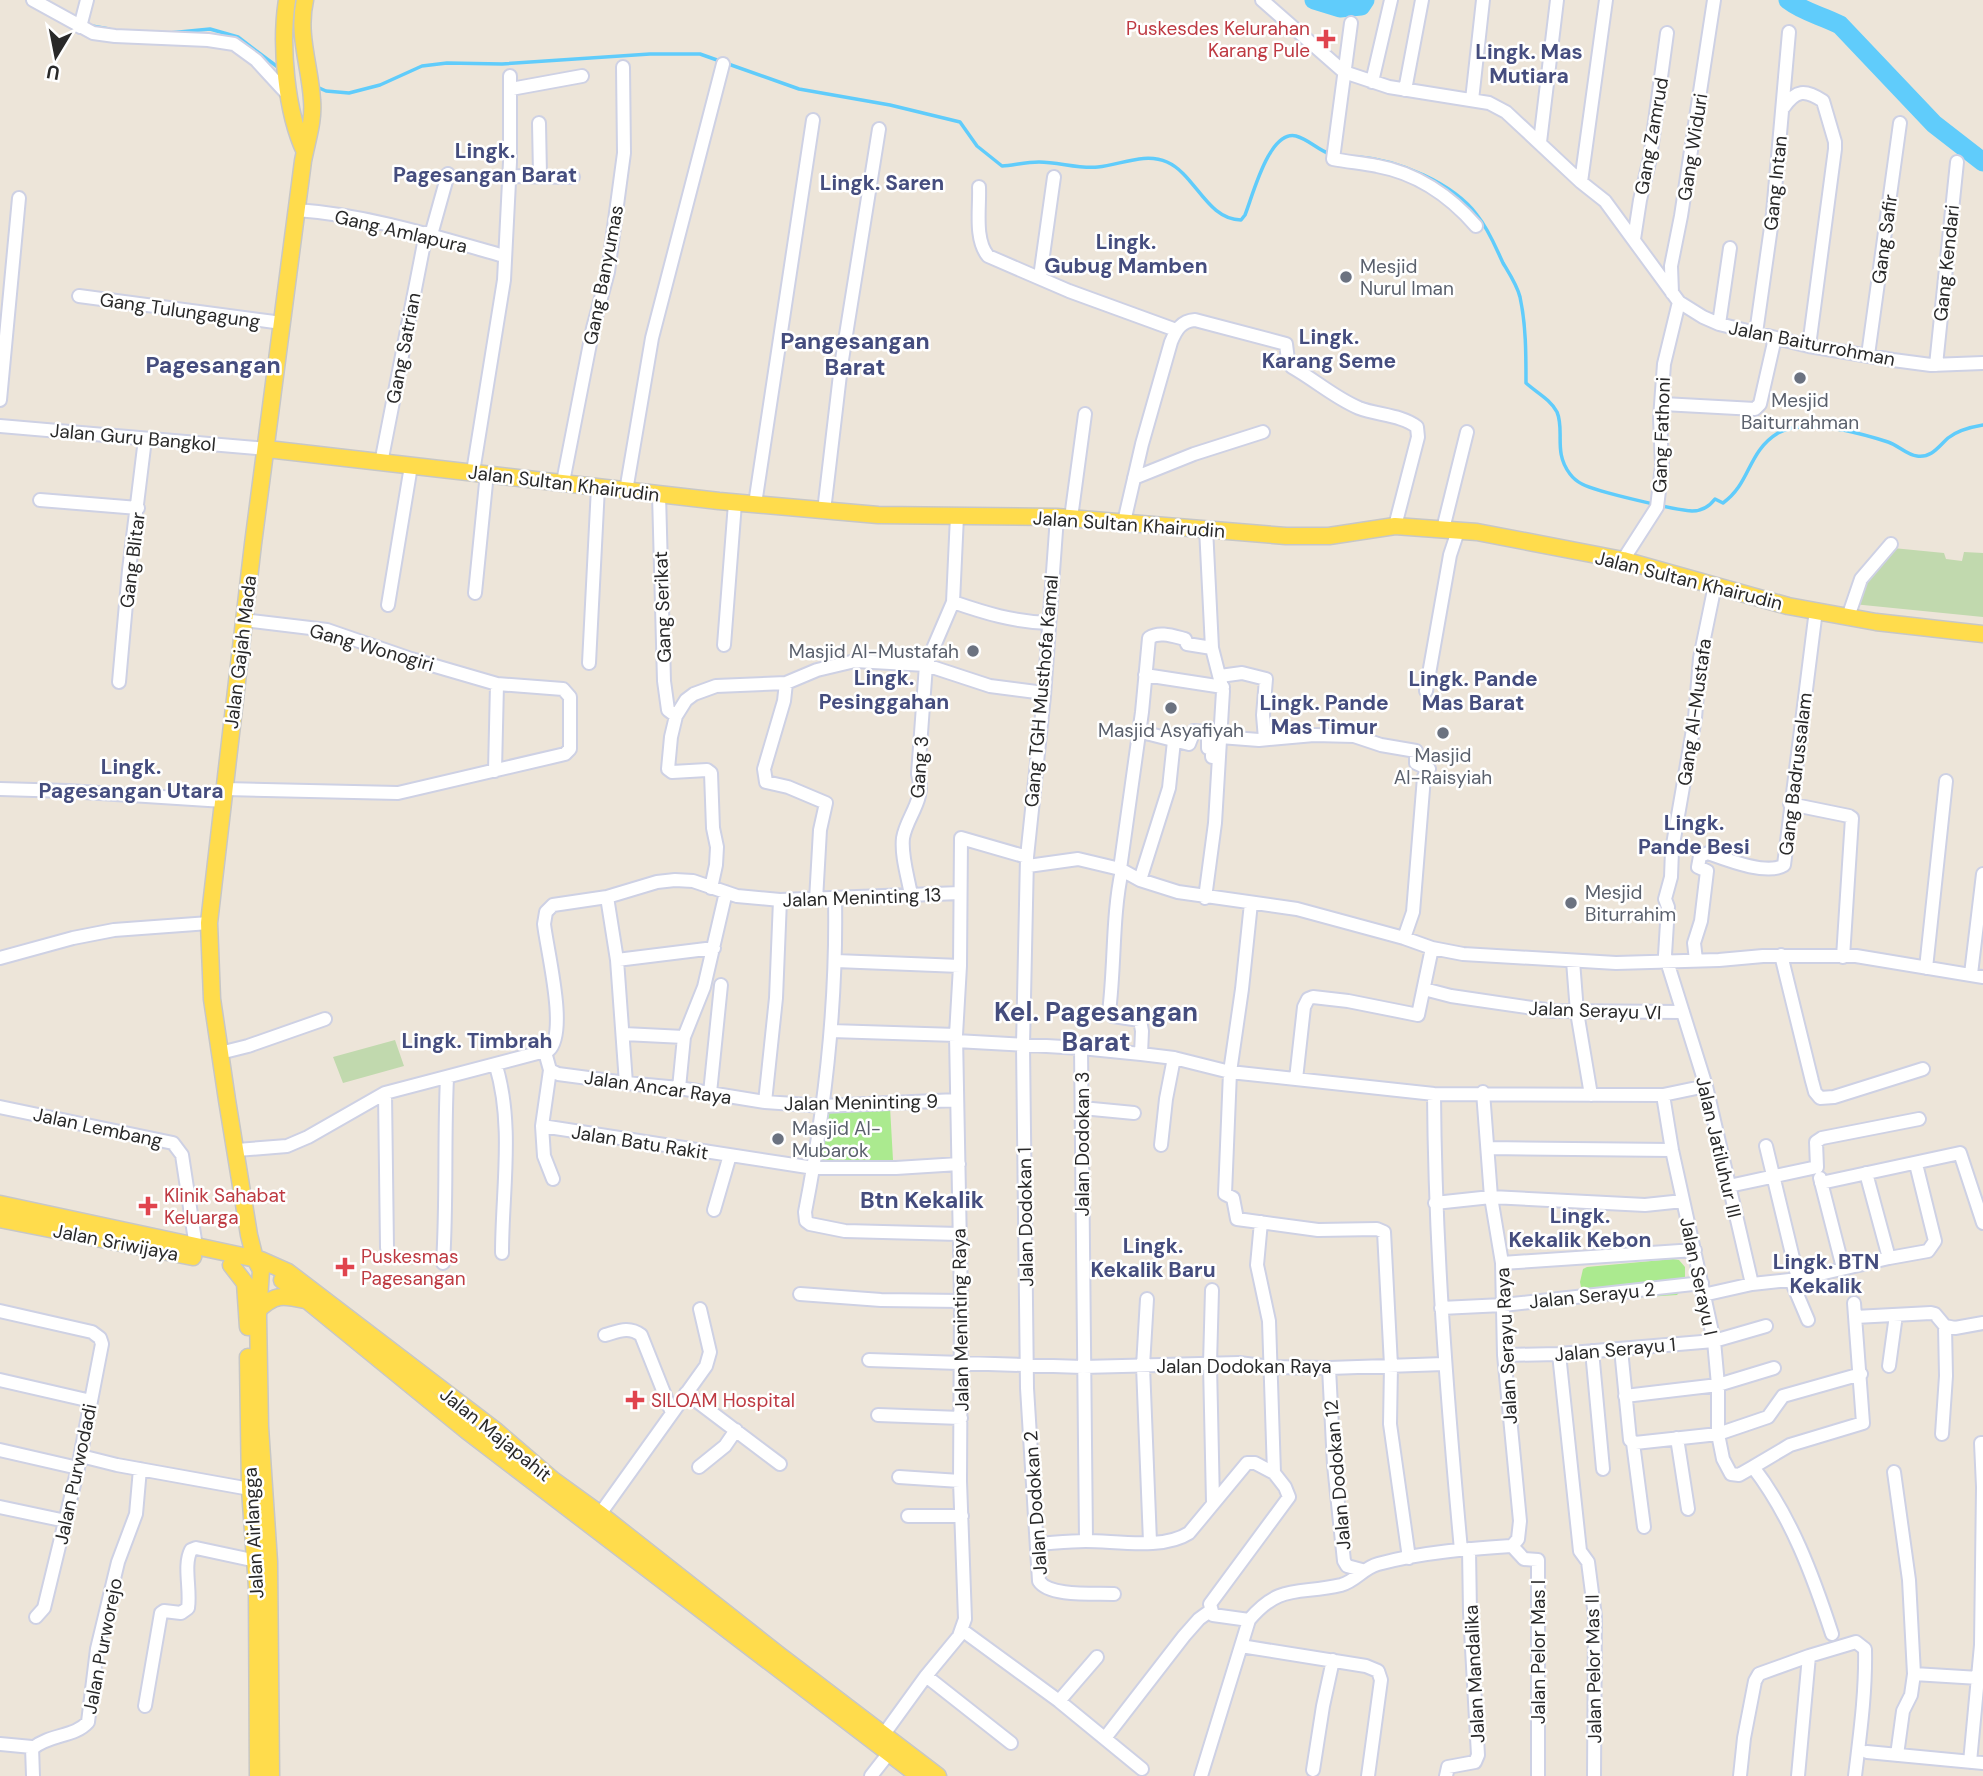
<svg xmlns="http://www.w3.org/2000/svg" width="1983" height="1776" font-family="'DM Sans',sans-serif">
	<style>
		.green { fill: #abea8f }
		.cemetery { fill: #c1d9ae }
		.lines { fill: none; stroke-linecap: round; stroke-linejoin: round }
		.stream { stroke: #60ccfb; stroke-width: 3.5 }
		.river { stroke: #60ccfb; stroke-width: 19 }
		.minor-casing { stroke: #ced1e4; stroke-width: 16 }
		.major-casing { stroke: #c7c7c7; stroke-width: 19 }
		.minor { stroke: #fff; stroke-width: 12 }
		.major { stroke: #ffdc4c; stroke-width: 16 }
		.health-dot { fill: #e0444e; stroke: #fff; stroke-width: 2.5 }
		.worship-dot { fill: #6b7280; stroke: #fff; stroke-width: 2.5 }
		.labels { text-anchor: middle; stroke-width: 5; stroke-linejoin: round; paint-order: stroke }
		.health-label { font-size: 19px; fill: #be3a42; stroke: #fff; text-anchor: start }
		.street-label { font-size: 19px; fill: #292929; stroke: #fff }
		.worship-label { font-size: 19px; fill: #5b616d; stroke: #fff; text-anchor: start }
		.neighbourhood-label { font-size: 21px; font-weight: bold; fill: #454d7e; stroke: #fff }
		.quarter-label { font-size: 23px; font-weight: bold; fill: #454d7e; stroke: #fff }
		.district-label { font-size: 26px; font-weight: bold; fill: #454d7e; stroke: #fff }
	</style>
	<rect width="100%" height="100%" fill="#ede5d9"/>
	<path class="green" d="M890 1107 893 1160 819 1165 824 1111Z
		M1673 1259 1679 1260 1685 1267V1286L1677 1295 1584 1301 1580 1282 1583 1269 1587 1267Z"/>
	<path class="cemetery" d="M1893 548 1944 553 1946 559 1962 561 1964 552 1983 553V617L1853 604 1861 580Z
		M395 1040 404 1066 343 1083 333 1057Z"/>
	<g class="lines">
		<path class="stream" d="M92 26 109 29
			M169 33 210 29 238 37 279 68
			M317 87 326 91 349 93 380 85 422 66 447 63 502 64 650 54H700L799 89 890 105 960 122 977 146 1002 166C1014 165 1027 162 1039 162 1059 162 1078 169 1098 167 1120 165 1145 152 1167 162 1195 174 1207 220 1241 220L1245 215C1253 195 1269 130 1296 136 1308 139 1318 150 1330 154
			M1359 157C1398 160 1453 183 1477 215 1489 230 1495 246 1503 263 1509 273 1517 285 1520 297 1526 325 1526 353 1526 383 1537 393 1550 399 1557 412 1565 431 1553 452 1570 474 1573 478 1578 482 1582 484 1597 492 1676 510 1692 511 1702 511 1709 507 1715 499L1723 503C1751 483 1747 452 1778 433 1806 418 1860 433 1888 442 1898 445 1907 455 1917 456 1932 458 1939 446 1948 438 1958 430 1971 427 1983 425"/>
		<path class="river" d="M1314 0 1340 8 1361 6 1365 0
			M1788 0C1805 13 1821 15 1840 25L1934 124 1983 162"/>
		<defs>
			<path id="minor" d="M33 0 93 33 115 36 208 40 234 44 256 60 289 96
				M1262 0 1344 72 1389 87 1489 103 1506 112 1581 182 1605 201 1679 302 1703 317 1719 324 1809 346 1893 360 1931 365 1983 363
				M1351 23 1333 159C1348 162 1363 163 1377 166 1416 173 1450 196 1476 226
				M80 27 87 0
				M1372 82 1391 0
				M511 89 582 76
				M1405 90 1422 0
				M1472 100 1483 0
				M1784 107C1796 90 1805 89 1823 101L1835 142V149L1809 346
				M539 123 540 175
				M1540 142 1557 0
				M509 176 573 177
				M1581 182 1606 0
				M979 187C980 208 974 239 988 256L1069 291 1176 330
				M297 210C368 215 437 237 504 256
				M431 235 448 174
				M1634 239 1640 200 1650 158 1667 33
				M1040 277 1054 177
				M1672 293 1671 266 1681 216 1714 0
				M79 296 282 323
				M1719 324 1730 248
				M1756 333 1773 213 1789 32
				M1868 355 1900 123
				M1936 365 1957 162
				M0 400 19 198
				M1663 404 1755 409 1760 404 1775 338
				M0 426 267 449
				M381 463 426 233
				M473 472 504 280 510 162V76
				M1134 478 1194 454 1263 432
				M563 482 593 328 608 272 624 153 623 67
				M626 491 652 338 723 64
				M659 494 664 681 668 710 676 716
				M40 500 138 508
				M755 504 813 120
				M824 511 841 366 879 129
				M1057 517 1044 696 1027 857 1023 1045 1027 1388 1039 1581C1049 1597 1096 1593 1114 1594
				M1071 518 1085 414
				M1124 522 1142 444 1171 342C1176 330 1181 321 1195 320L1286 344 1288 360 1292 367C1315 380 1335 398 1359 408 1377 415 1402 415 1417 427L1418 437 1395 526
				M1443 529 1467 432
				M1623 560 1657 507 1662 466 1660 418 1664 364 1679 302
				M1715 585 1700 658 1695 718 1672 850 1671 877 1665 899 1668 907 1665 955 1706 1086 1752 1284
				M475 593 487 473
				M953 602C985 613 1014 622 1049 623
				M388 605 411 466
				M1848 617 1861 579 1891 544
				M724 645 735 503
				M589 663 598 487
				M1145 675 1223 687
				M1220 676 1242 673 1266 679 1263 715 1265 739
				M119 682 129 570 145 439
				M786 683 784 701 764 769 766 782 788 787 826 803 820 830 816 900
				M1426 691 1450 555 1458 531
				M1138 731 1189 744 1194 731 1208 732V748L1212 750V757L1218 756
				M1220 737 1259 740 1314 735 1354 736 1381 745 1416 751V763L1429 769 1424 777 1413 912 1404 938
				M495 771 497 684
				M0 789 68 791 224 801
				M225 789 398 793 565 754 570 749V697L563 689 497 684 411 659 327 630 244 620
				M1790 804 1849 816 1852 818 1843 957
				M1028 866 1078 859 1120 869 1140 880 1178 892 1297 909 1404 938 1432 948 1463 954 1616 963 1719 960 1763 956H1856L1983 977
				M1120 869 1142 712 1149 638C1159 631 1173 636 1185 639L1187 644 1212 648
				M1122 870C1112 916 1115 965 1109 1012L1113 1016 1140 1020 1142 1031 1141 1054
				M1140 880 1169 788 1174 741
				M711 888 716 865 717 847 713 828 711 773 707 770 672 772 668 769 671 737 676 716 686 700 694 694 716 686 786 683 817 670 855 661 926 665 990 686 1044 693
				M911 895C908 877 901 856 903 838 907 815 926 801 918 774L926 665 953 602 957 516
				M607 897 617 960 626 1083
				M1205 898 1215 823 1223 691 1212 648 1206 528
				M835 899C837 1004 825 1109 805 1212L806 1221 810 1224 845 1231 959 1234
				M1251 903 1242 989 1230 1072 1225 1194 1233 1198 1237 1219 1318 1230 1377 1229 1384 1232 1391 1365 1390 1424 1409 1558
				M1781 955 1812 1081 1815 1092 1820 1098 1834 1097 1923 1069
				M0 958 73 938 114 930 209 923
				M617 960 714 948
				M1696 960 1694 943 1701 921 1707 871 1698 867 1700 856 1708 853C1725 859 1767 876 1784 865L1816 610
				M836 961 960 966
				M1573 961 1577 1012 1591 1095
				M1926 968 1946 781
				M1971 974 1983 874
				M1424 989 1451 996 1553 1011 1683 1012
				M831 1031 956 1035
				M624 1034 684 1037
				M956 1041 1081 1048 1141 1054 1174 1058 1230 1072 1434 1094 1663 1095 1706 1086
				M1081 1048 1086 1541
				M545 1052 550 1070 542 1126 814 1168H896L959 1164
				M220 1053 248 1046 325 1019
				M496 1066C514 1125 502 1192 502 1253
				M550 1070 558 1074 626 1083 679 1088 765 1102 823 1106 957 1100
				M1296 1079 1304 1007 1308 999 1313 997 1348 1001 1418 1015 1432 948
				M679 1088 684 1037 704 987 726 892
				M385 1093 387 1248
				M710 1093 721 985
				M1434 1094C1435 1246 1447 1398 1461 1550
				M1663 1095 1672 1150 1714 1341 1718 1385V1434L1723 1459 1731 1474 1739 1475 1753 1467C1791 1516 1813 1576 1832 1634
				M765 1102 776 998 780 900
				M0 1107 173 1143 182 1155 196 1247
				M1082 1108 1134 1113
				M542 1126 544 1156 553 1179
				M1161 1145 1166 1099 1174 1058
				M1766 1146 1798 1279
				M1488 1148 1672 1150
				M237 1150 287 1146 308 1137 385 1093 549 1050C568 1032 547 951 544 924L546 912 553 905 607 897 657 882 675 880 693 881 737 896 780 900 960 893
				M1866 1173 1889 1258
				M1820 1178 1843 1268
				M1821 1183 1960 1153 1983 1223
				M1729 1186 1817 1167 1816 1142 1822 1138 1919 1119
				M1435 1203 1491 1197 1645 1205 1683 1201
				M714 1210 730 1155
				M443 1263C447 1202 444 1140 447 1078
				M1502 1263 1695 1250
				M1791 1280 1808 1320
				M1212 1290 1210 1364 1213 1503
				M800 1294 881 1300 961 1301
				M1703 1295 1752 1284 1798 1279 1889 1258 1928 1251 1935 1241 1916 1164
				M1147 1299 1143 1366 1150 1542
				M1441 1308 1503 1305 1702 1283
				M0 1311 92 1332 100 1338 102 1344 78 1468 44 1608 36 1617
				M1855 1317 1931 1313 1935 1314 1945 1326 1955 1328 1983 1323
				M605 1335C619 1331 629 1326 641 1335L672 1413
				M1621 1349 1630 1440 1635 1443 1718 1434 1768 1417 1783 1396 1861 1374
				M1592 1351 1603 1469
				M1559 1354 1580 1551 1588 1562 1595 1616 1594 1776
				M1504 1355 1559 1354 1714 1341 1766 1326
				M869 1360 1083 1367 1239 1363 1271 1367 1329 1368 1444 1364
				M1889 1366 1896 1315
				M1329 1368 1334 1465 1344 1561 1347 1566 1362 1570
				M0 1380 91 1401
				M686 1393 780 1464
				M1625 1396 1718 1385 1774 1368
				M878 1415 961 1418
				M1942 1434 1946 1376 1945 1326
				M1677 1438 1688 1509
				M1633 1443 1644 1527
				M0 1450 78 1468
				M81 1456 117 1465 250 1489
				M699 1467 725 1446 736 1430
				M1753 1467 1790 1445 1863 1423 1854 1303
				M1894 1472 1909 1580 1914 1674 1911 1695 1903 1711 1897 1755
				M899 1477 960 1481
				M0 1507 66 1521
				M600 1514 706 1366 710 1352 700 1309
				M908 1516H962
				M1037 1544C1053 1543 1070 1541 1086 1541 1116 1541 1163 1550 1189 1533L1247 1463H1255L1274 1473
				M1512 1546 1524 1559 1538 1560V1776
				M1249 1620 1213 1615 1210 1604 1289 1497 1285 1487 1274 1473 1269 1321 1257 1265 1261 1222
				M962 1630 1059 1701 1142 1769
				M1241 1646 1366 1666 1378 1671 1381 1680 1368 1776
				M1914 1674 1979 1678
				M926 1676 1011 1743
				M1059 1701 1097 1657
				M145 1706 161 1613 164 1611 181 1613 188 1608C191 1590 183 1565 191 1550L196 1548 261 1562
				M884 1734 926 1676 959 1636 965 1619 960 1481 961 1301 956 1035 960 966 961 838 1027 857
				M1105 1738 1184 1636 1199 1619 1210 1611
				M0 1744 32 1747 33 1776
				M33 1748C50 1734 75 1737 88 1722L97 1649 118 1562 136 1514 140 1469
				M1867 1752 1983 1763
				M1970 1762 1981 1645 1983 1487 1981 1443H1983
				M1313 1770 1323 1706 1333 1660
				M871 1776 889 1753
				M1201 1776 1249 1620C1280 1583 1299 1595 1341 1585 1356 1581 1363 1568 1378 1564 1421 1552 1467 1549 1512 1546L1518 1539 1520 1521 1504 1355 1502 1263 1491 1197 1483 1092
				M1446 1776 1448 1767 1475 1762 1478 1755 1470 1613 1469 1549
				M1740 1776 1744 1738 1755 1681 1759 1674 1809 1656 1856 1642 1865 1649C1866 1692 1860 1734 1855 1776
				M1798 1776 1809 1656"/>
			<path id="major" d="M287 0C280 45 286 112 305 152
				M267 449 719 501 878 515 1057 517 1286 536H1329L1395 526 1477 532 1623 560 1788 606 1876 622 1983 634
				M0 1204 261 1260 288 1272 495 1430 553 1480 600 1514 779 1655 938 1776
				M0 1219 193 1257
				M231 1265 245 1283 248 1327
				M282 1280 467 1431 919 1776
				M258 1310C275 1294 282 1295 305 1300
				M248 1357 250 1489 257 1587 258 1776
				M271 1776 269 1562 260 1427 258 1316 261 1270 255 1259 249 1235 227 1100 212 999 209 923 253 544 303 161C307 140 314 121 312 100 310 66 297 34 305 0"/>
		</defs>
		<use href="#minor" class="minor-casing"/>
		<use href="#major" class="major-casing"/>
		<use href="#minor" class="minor"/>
		<use href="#major" class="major"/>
	</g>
	<g class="health-dot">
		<path d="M1322.5 28.5h7v7h7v7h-7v7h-7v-7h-7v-7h7z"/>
		<path d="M144.5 1195.5h7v7h7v7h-7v7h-7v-7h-7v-7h7z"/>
		<path d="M341.5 1256.5h7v7h7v7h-7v7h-7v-7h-7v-7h7z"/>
		<path d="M631.5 1389.5h7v7h7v7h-7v7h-7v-7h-7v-7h7z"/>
	</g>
	<g class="worship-dot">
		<circle cx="1346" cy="277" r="7"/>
		<circle cx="1800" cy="378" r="7"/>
		<circle cx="973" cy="651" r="7"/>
		<circle cx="1171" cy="708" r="7"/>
		<circle cx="1443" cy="733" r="7"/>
		<circle cx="1571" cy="903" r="7"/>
		<circle cx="778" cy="1139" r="7"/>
	</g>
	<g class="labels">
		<g class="health-label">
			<text x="1310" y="35" text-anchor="end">Puskesdes Kelurahan<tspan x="1310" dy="22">Karang Pule</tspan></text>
			<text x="164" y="1202">Klinik Sahabat<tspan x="164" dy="22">Keluarga</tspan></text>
			<text x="361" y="1263">Puskesmas<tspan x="361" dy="22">Pagesangan</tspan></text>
			<text x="651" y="1407">SILOAM Hospital</text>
		</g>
		<g class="street-label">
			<text transform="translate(1651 136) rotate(-80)" y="7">Gang Zamrud</text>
			<text transform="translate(1692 147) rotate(-81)" y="7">Gang Widuri</text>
			<text transform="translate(1775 183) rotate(-84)" y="7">Gang Intan</text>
			<text transform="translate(401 231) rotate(13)" y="7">Gang Amlapura</text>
			<text transform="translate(1884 239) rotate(-82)" y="7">Gang Safir</text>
			<text transform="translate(1946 263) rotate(-84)" y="7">Gang Kendari</text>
			<text transform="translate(603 275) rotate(-79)" y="7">Gang Banyumas</text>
			<text transform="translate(180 310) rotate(8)" y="7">Gang Tulungagung</text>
			<text transform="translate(1812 343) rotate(11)" y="7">Jalan Baiturrohman</text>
			<text transform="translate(403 348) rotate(-79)" y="7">Gang Satrian</text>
			<text transform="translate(1661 435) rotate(-88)" y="7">Gang Fathoni</text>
			<text transform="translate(133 437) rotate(5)" y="7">Jalan Guru Bangkol</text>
			<text transform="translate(564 483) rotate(7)" y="7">Jalan Sultan Khairudin</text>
			<text transform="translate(1129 524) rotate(4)" y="7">Jalan Sultan Khairudin</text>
			<text transform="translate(132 560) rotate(-83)" y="7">Gang Blitar</text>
			<text transform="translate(1689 580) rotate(14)" y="7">Jalan Sultan Khairudin</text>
			<text transform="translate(662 607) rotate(-92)" y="7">Gang Serikat</text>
			<text transform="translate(372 647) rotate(16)" y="7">Gang Wonogiri</text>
			<text transform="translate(240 652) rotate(-83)" y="7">Jalan Gajah Mada</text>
			<text transform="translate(1041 691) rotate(-85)" y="7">Gang TGH Musthofa Kamal</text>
			<text transform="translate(1694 712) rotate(-82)" y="7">Gang Al-Mustafa</text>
			<text transform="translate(919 767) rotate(-86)" y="7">Gang 3</text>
			<text transform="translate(1795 774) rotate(-83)" y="7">Gang Badrussalam</text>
			<text transform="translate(862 897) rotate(-2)" y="7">Jalan Meninting 13</text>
			<text transform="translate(1595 1010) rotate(2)" y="7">Jalan Serayu VI</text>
			<text transform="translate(658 1087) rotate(8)" y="7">Jalan Ancar Raya</text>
			<text transform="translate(861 1102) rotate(-1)" y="7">Jalan Meninting 9</text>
			<text transform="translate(98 1127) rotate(12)" y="7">Jalan Lembang</text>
			<text transform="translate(640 1142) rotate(9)" y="7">Jalan Batu Rakit</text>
			<text transform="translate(1082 1144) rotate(-90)" y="7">Jalan Dodokan 3</text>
			<text transform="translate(1719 1147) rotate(77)" y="7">Jalan Jatiluhur III</text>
			<text transform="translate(1025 1217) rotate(-91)" y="7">Jalan Dodokan 1</text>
			<text transform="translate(116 1242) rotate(11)" y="7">Jalan Sriwijaya</text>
			<text transform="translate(1699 1276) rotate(78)" y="7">Jalan Serayu I</text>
			<text transform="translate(1592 1295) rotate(-6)" y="7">Jalan Serayu 2</text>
			<text transform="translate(960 1320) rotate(-91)" y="7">Jalan Meninting Raya</text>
			<text transform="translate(1506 1346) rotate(-93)" y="7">Jalan Serayu Raya</text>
			<text transform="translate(1615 1349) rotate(-5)" y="7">Jalan Serayu 1</text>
			<text x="1244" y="1373">Jalan Dodokan Raya</text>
			<text transform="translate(496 1434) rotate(39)" y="7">Jalan Majapahit</text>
			<text transform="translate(75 1474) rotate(-78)" y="7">Jalan Purwodadi</text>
			<text transform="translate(1337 1475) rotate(-95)" y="7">Jalan Dodokan 12</text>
			<text transform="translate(1035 1503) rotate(-94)" y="7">Jalan Dodokan 2</text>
			<text transform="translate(253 1533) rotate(-93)" y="7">Jalan Airlangga</text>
			<text transform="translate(102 1646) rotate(-79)" y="7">Jalan Purworejo</text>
			<text transform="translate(1538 1652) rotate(-90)" y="7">Jalan Pelor Mas I</text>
			<text transform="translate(1593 1669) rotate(-91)" y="7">Jalan Pelor Mas II</text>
			<text transform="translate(1474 1674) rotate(-93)" y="7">Jalan Mandalika</text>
		</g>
		<g class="worship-label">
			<text x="1360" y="273">Mesjid<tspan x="1360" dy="22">Nurul Iman</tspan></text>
			<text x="1800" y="407" text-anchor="middle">Mesjid<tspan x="1800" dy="22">Baiturrahman</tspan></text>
			<text x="959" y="658" text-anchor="end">Masjid Al-Mustafah</text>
			<text x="1171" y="737" text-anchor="middle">Masjid Asyafiyah</text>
			<text x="1443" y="762" text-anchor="middle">Masjid<tspan x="1443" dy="22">Al-Raisyiah</tspan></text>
			<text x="1585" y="899">Mesjid<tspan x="1585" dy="22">Biturrahim</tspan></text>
			<text x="792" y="1135">Masjid Al-<tspan x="792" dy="22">Mubarok</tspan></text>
		</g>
		<g class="neighbourhood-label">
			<text x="1529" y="59">Lingk. Mas<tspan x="1529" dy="24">Mutiara</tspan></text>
			<text x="485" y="158">Lingk.<tspan x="485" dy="24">Pagesangan Barat</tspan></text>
			<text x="882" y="190">Lingk. Saren</text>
			<text x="1126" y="249">Lingk.<tspan x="1126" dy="24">Gubug Mamben</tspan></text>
			<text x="1329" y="344">Lingk.<tspan x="1329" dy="24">Karang Seme</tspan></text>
			<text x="884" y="685">Lingk.<tspan x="884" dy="24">Pesinggahan</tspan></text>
			<text x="1473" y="686">Lingk. Pande<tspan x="1473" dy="24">Mas Barat</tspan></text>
			<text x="1324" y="710">Lingk. Pande<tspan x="1324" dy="24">Mas Timur</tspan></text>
			<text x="131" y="774">Lingk.<tspan x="131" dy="24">Pagesangan Utara</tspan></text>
			<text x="1694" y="830">Lingk.<tspan x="1694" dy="24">Pande Besi</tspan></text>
			<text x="477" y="1048">Lingk. Timbrah</text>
			<text x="1580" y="1223">Lingk.<tspan x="1580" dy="24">Kekalik Kebon</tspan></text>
			<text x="1153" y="1253">Lingk.<tspan x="1153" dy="24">Kekalik Baru</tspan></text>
			<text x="1826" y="1269">Lingk. BTN<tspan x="1826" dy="24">Kekalik</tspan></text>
		</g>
		<g class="quarter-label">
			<text x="855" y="349">Pangesangan<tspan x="855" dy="26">Barat</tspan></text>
			<text x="213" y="373">Pagesangan</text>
			<text x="922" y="1208">Btn Kekalik</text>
		</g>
		<g class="district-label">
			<text x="1096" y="1021">Kel. Pagesangan<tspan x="1096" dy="30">Barat</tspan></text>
		</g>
	</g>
	<g transform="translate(56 56) rotate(190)" stroke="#ffffff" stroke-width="5" paint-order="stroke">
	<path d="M0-5L12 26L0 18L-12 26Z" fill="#292929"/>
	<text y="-10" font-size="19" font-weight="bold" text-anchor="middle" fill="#292929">U</text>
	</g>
</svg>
